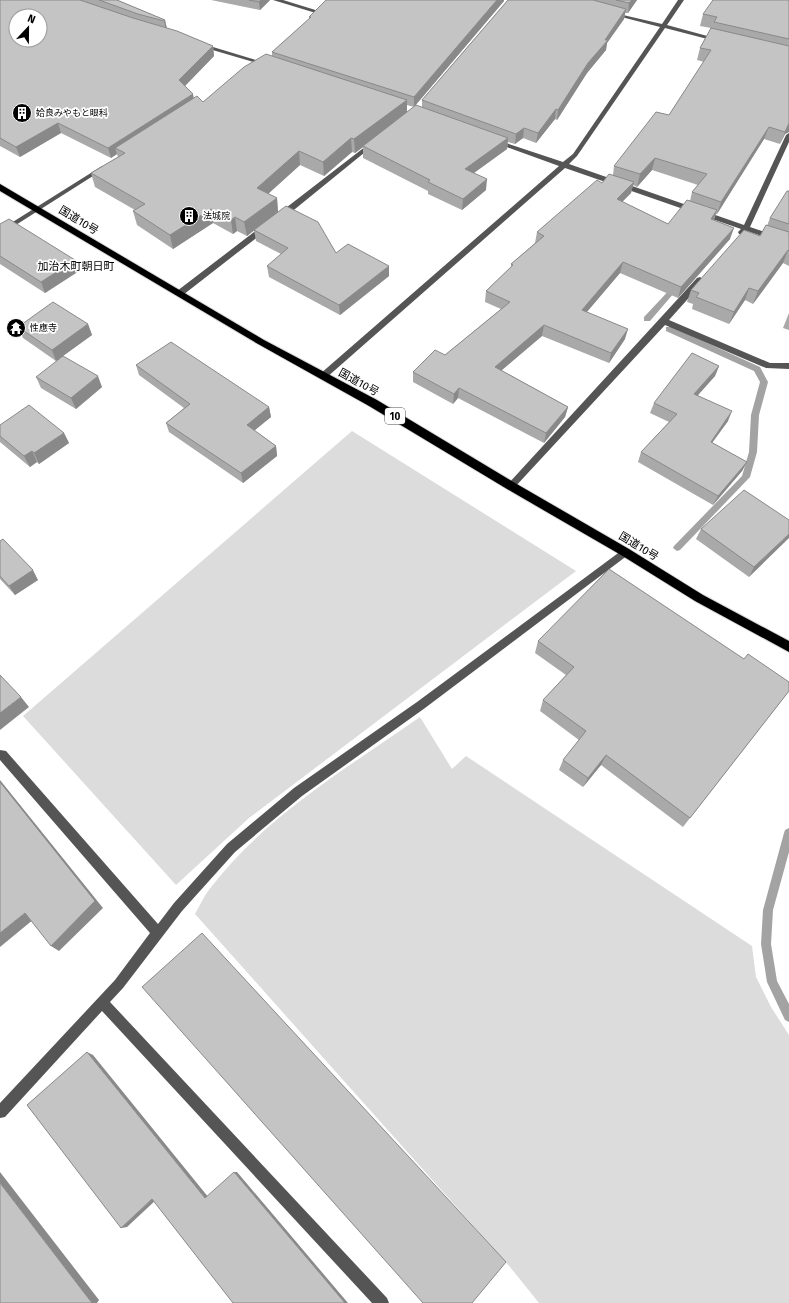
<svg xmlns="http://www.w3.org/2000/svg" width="789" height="1303" font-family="'Fira Sans','Noto Sans JP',sans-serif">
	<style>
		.green { fill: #dcdcdc }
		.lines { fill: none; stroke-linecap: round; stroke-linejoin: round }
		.stream { fill: #a3a3a3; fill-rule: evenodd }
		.highway-casing { stroke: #dbdbdb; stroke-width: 2 }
		.minor { fill: #555; fill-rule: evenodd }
		.highway { fill: #000; fill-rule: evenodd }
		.wall { fill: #a9a9a9; fill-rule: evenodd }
		.shaded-wall { fill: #898989 }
		.building { fill: #c4c4c4; stroke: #898989; fill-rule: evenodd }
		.labels { text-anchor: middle; stroke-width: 3.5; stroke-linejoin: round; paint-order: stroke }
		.far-poi-label { font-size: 9px; fill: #000; stroke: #fff; text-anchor: start }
		.shield { fill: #fff; stroke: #4c4c4c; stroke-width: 1 }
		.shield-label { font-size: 10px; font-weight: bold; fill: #000 }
		.street-label { font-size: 11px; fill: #000; stroke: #fff }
		.far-quarter-label { font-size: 11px; fill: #000; stroke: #fff }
	</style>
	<rect width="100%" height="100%" fill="#fff"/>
	<path class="green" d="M352 431 576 571 249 818 176 885 23 716Z
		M420 717 452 769 466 756 752 946 756 977 771 1007 789 1035V1303H539L510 1267 195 914C200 905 205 894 212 886 267 815 347 768 420 717Z"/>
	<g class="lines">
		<path class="stream" d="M675 284H679L680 286 650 321H644V317Z
			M666 327H672L760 367 768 382 759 415 757 452 750 477 680 550 677 551 673 548 674 546 742 476 749 452 751 415 760 382 754 371 666 331Z
			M789 828V852L773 910 771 944 777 981 789 1004V1022L785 1020 767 982 761 944 763 910 784 833 785 830Z"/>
		<defs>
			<path id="highway" d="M0 184 264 340 377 400 515 483 629 549 703 595 789 641V652L695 601 621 555 507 489 369 406 258 344 0 191Z"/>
		</defs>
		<use href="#highway" class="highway-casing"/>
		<path class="minor" d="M273 0H283L322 12 319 14Z
			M678 0H684L667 25 722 40 719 42 665 28 577 156 569 164 744 225 786 135 789 133V142L750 227 789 240V245L747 231 745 234H739L738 232 741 229 565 168 326 378H320L319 376 320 374 559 166 493 142V140H497L563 162 573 154 660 27 610 14V12L662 24Z
			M199 44H203L269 64 264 65 199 46Z
			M370 143 375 144 284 218H278V214Z
			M102 166 104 167V169L0 235V230Z
			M262 226H265L269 228 183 295H177V291Z
			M700 277 704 280 703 282 669 320 770 363H789V369L766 368 665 325 514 488H508L507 486 508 484 697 278Z
			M625 548 628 549 630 552 628 555 425 708 302 796 235 852 182 911 123 988 110 1002 387 1298 389 1303H372L102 1011 5 1117 0 1118V1103L115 980 150 933 0 760V750L6 751 158 924 174 903 227 844 294 788 417 702Z"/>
		<use href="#highway" class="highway"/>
	</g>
	<path class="wall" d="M0 0H117L165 20 167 28 213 46 214 56 185 86 193 94V99L203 102 272 56V52L309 19V17L326 0H504V1L414 107 407 105V113L422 107V100L508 0H637L628 13H625L624 19 607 43 606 50 587 73 557 120 555 119 536 143 523 138 515 144 508 142 507 149 474 173 486 190 462 210 428 194V191L363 158V147L355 153 352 152 324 176 300 165 268 194 277 198 278 212 336 253 389 266V276L340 315 269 277 267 266 281 254 256 241 254 230 247 236 237 231 233 234 213 223 173 249 137 225 133 211 135 210 95 187 91 173 118 157 117 154 111 158 61 133 20 157 0 146Z
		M211 0H270L260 10Z
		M789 0V132L785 134 780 144 764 139 717 214H716L714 220 730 239 678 298 620 273 587 312 625 339 609 363 542 336 501 370 568 407 565 417 544 443 458 398 453 404 413 382V372L445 355 501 309 485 302 486 291 511 267V264L535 243 537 232 613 175 614 166 669 115 704 62 697 60 700 48 711 28 700 26 703 14ZM652 170 698 185 692 192 690 201 668 224 622 202 631 193 633 185 637 187Z
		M789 191V266L783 263 753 304 745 300 729 324 692 309 693 304 687 302 691 290 760 236 767 226 770 218Z
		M0 224 75 260 79 271 45 293 0 264Z
		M789 313V330L783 328Z
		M88 324 92 335 56 361 23 338 18 327Z
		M136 365 269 407 271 417 254 430 276 446 277 456 243 483 169 432 166 423 184 408 139 375Z
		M719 366 715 376 698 395 728 421 712 443 747 462 742 471 713 505 638 462 641 452 669 422 650 413 654 403Z
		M36 377 102 387 76 409 41 388Z
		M0 425 64 433 69 443 39 464 37 462 30 467 0 442Z
		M789 520 749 577 696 539 701 529Z
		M0 541 38 580 15 595 0 579Z
		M538 641 789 691 683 827 601 765 583 787 559 770 563 760 579 740 540 711 543 700 566 675 535 653Z"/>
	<path class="shaded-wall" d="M261 0H270L260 10 259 2Z
		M497 0H504V1L414 107V97Z
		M632 0H637L628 13 629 3Z
		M626 9 624 19 607 43 606 50 587 73 557 120 558 110 588 63Z
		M165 20 167 30 166 31 164 21Z
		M213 46 214 56 181 90 179 80Z
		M193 94 195 104 115 148 117 154 111 158 108 148Z
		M407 100V114L363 146V147L355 153 354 139Z
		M556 109 555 119 536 143 538 133Z
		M58 123 61 133 20 157 16 147Z
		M789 123V132L785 134 780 144Z
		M769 127 764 139 717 214 721 202Z
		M524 128 523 138 515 144 516 134Z
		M351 138 352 152 324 176 323 162Z
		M508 138 507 149 464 180 465 169Z
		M299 151 300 165 259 202 257 188Z
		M655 158 652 170 637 187 640 174Z
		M487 179 486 190 462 210 463 199Z
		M634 182 631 193 614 210 617 199Z
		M277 198 278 212 247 236 244 222Z
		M211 209 213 223 173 249 170 235Z
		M717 210 713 221 711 219Z
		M235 217 237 231 233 234 231 220Z
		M734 228 730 239 678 298 681 287Z
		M788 250 783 263 753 304 758 291Z
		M75 260 79 271 45 293 41 282Z
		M623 262 620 273 579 321 582 310Z
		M389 266V276L340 315 339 305Z
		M749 288 745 300 729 324 734 312Z
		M88 324 92 335 56 361 52 350Z
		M544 325 542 336 494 377 495 367Z
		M628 329 625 339 609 363 611 353Z
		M719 366 715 376 690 404 694 394Z
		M98 376 102 387 76 409 71 398Z
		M459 388 458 398 453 404 454 394Z
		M269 407 271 417 249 435 247 425Z
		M568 407 565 417 544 443 546 433Z
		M732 411 728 421 706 451 711 442Z
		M64 433 69 443 39 464 34 453Z
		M276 446 277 456 243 483 241 473Z
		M32 451 37 462 30 467 24 456Z
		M747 462 742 471 713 505 718 496Z
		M789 534V538L749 577 754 567Z
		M33 570 38 580 15 595 9 586Z
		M21 697 29 707 0 730V713Z
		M606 755 601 765 583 787 588 778Z
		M0 780 103 908 59 951 51 946 0 782Z
		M25 913 34 919 0 947V933Z
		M87 1052 93 1055 209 1198H205Z
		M0 1172 99 1300 97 1303H92L0 1183Z
		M234 1172H237L348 1303H345Z
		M152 1199H157L127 1227 121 1228Z"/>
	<path class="building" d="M0 0H80L133 18 177 31 213 46 179 80 193 94 108 148 58 123 16 147 0 138ZM16 16H40V40H16Z
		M99 0H117L165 20 164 21 138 14Z
		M249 0H261L259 2Z
		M326 0H497L414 97 272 52 311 17H309Z
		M508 0H593L626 9 605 40H608L588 63 558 110 556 109 538 133 524 128 516 134 422 100Z
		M616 0H632L629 3Z
		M713 0H789V39L714 22 717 17 703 14Z
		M711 28 789 46V123L785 132 769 127 721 202 692 192 707 174 655 158 640 174 614 166 656 112 669 115 711 50 700 48Z
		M266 54 407 100 354 139 351 138 323 162 299 151 257 188 277 198 244 222 235 217 231 220 211 209 170 235 133 211 145 204 91 173 125 153 115 148 197 96 203 102 244 67Z
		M416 105 508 138 465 169 487 179 463 199 428 182 430 180 363 146Z
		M609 174 634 182 617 199 668 224 687 200 717 210 711 219 734 228 681 287 623 262 582 310 628 329 611 353 544 325 495 367 568 407 546 433 459 388 454 394 413 372 435 350 445 355 510 302 486 291 513 265 511 264 544 236 537 232 597 180 602 183Z
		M787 191H789V224L770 218Z
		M286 206 318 222 336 253 348 244 389 266 339 305 267 266 288 248 254 230Z
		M9 219 75 260 41 282 0 256V224Z
		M766 225 789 232V251L788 250 758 291 749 288 734 312 696 297 699 293 691 290 744 230 760 236Z
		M53 302 88 324 52 350 18 327Z
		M171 342 269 407 247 425 276 446 241 473 166 423 190 404 136 365Z
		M692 353 719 366 694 394 732 411 711 442 747 462 718 496 641 452 677 414 654 403Z
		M63 356 98 376 71 398 36 377Z
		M29 405 64 433 34 453 32 451 24 456 0 436V425Z
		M744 490 789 520V534L754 567 701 529Z
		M3 539 33 570 9 586 0 576V541Z
		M609 569 744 659 748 654 789 682V691L690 818 606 755 588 778 563 760 586 731 543 700 574 667 538 641Z
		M0 675 21 697 0 713Z
		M0 782 95 901 51 946 25 913 0 933Z
		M202 933 506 1262 472 1303H423L142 987Z
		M87 1052 205 1198 234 1172 345 1303H233L152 1199 121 1228 27 1105Z
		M0 1183 92 1303H0Z"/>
	<defs>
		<symbol id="building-disc" viewBox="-11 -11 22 22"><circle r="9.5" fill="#000" stroke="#fff"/><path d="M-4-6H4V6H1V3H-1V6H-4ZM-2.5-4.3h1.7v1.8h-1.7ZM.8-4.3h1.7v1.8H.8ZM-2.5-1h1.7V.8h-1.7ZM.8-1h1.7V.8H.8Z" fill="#fff"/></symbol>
		<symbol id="temple-disc" viewBox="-11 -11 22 22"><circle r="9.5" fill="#000" stroke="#fff"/><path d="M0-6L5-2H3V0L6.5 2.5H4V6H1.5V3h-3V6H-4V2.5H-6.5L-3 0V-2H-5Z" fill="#fff"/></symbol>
	</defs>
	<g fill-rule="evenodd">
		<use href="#building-disc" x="11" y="102" width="22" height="22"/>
		<use href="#building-disc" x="178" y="205" width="22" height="22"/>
		<use href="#temple-disc" x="5" y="317" width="22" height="22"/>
	</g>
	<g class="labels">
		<g class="far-poi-label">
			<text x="36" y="116">姶良みやもと眼科</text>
			<text x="203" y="219">法城院</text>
			<text x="30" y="331">性應寺</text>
		</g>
		<rect class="shield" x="385" y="408" width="20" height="16" rx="3"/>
		<g class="shield-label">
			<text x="395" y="420">10</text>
		</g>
		<g class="street-label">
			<text transform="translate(79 220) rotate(31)" y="4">国道10号</text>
			<text transform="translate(359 382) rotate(29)" y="4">国道10号</text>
			<text transform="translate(639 546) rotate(31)" y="4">国道10号</text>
		</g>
		<g class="far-quarter-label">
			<text x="76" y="270">加治木町朝日町</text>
		</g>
	</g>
	<g transform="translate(28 28) rotate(22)"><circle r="19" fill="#ffffff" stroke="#999999"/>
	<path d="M0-3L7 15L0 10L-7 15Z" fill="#000000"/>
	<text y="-6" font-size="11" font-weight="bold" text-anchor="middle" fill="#000000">N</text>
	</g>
</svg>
